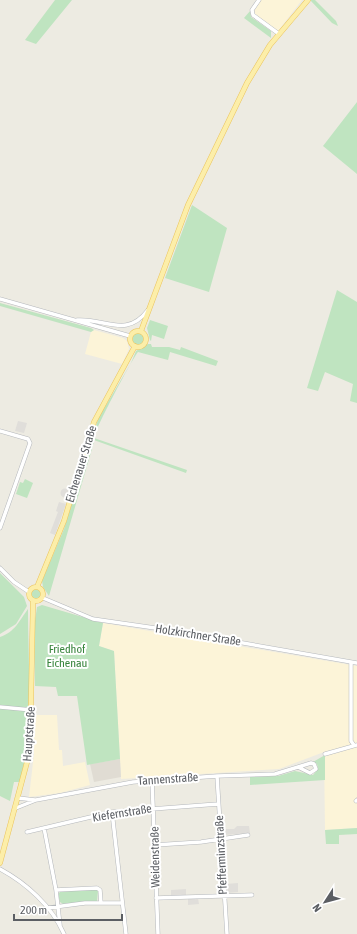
<svg xmlns="http://www.w3.org/2000/svg" width="357" height="934" font-family="'Asap Condensed',sans-serif">
	<style>
		.commercial { fill: #fcf4d8 }
		.industrial { fill: #e0deda }
		.education { fill: #e0dcd3 }
		.green { fill: #bfe4c0 }
		.lines { fill: none; stroke-linecap: round; stroke-linejoin: round }
		.minor-casing { stroke: #b5b8bc; stroke-width: 4.5 }
		.major-casing { stroke: #ebc45d; stroke-width: 5.5 }
		.minor { stroke: #fff; stroke-width: 3.5 }
		.major { stroke: #fceea9; stroke-width: 4.5 }
		.labels { text-anchor: middle; stroke-width: 4; stroke-linejoin: round; paint-order: stroke }
		.street-label { font-size: 12px; fill: #5b5e63; stroke: #fff }
		.park-label { font-size: 12px; fill: #38843c; stroke: #fff }
	</style>
	<rect width="100%" height="100%" fill="#edebe2"/>
	<path class="commercial" d="M261 0H302L278 31 255 14 254 11Z
		M94 330 123 338 127 341 129 349 122 364 85 354 91 332Z
		M103 623 357 666V828L325 830 324 752 279 769 121 779 114 651 99 646Z
		M34 715H57L59 750H62L63 766 85 762 90 785 60 793 29 797 34 754Z"/>
	<path class="industrial" d="M18 421 27 423 24 433 15 431Z
		M60.5 493a4.5 4.5 0 1 1 9 0a4.5 4.5 0 1 1-9 0Z
		M59 502 66 504 55 535 50 533 58 512 56 511Z
		M237 826H249L250 833 223 835V829H234Z
		M238 883V892L226 893V884Z
		M186 889V895L171 896V890Z
		M188 898H198L199 904 188 905Z"/>
	<path class="education" d="M120 759 121 777 94 782 90 764Z"/>
	<path class="green" d="M55 0H72L36 44 25 40Z
		M310 0H315L336 21 338 26 332 23Z
		M250 11 251 17 271 31V38L244 18Z
		M357 102V174L323 146Z
		M192 205 227 228 209 292 165 278Z
		M337 290 357 302V403L350 401 353 384 325 372 318 391 307 388Z
		M0 303 91 328 94 330 91 332 0 306Z
		M150 320 168 326 164 339 152 335 151 341 150 340 147 328Z
		M132 339a6 6 0 1 1 12 0a6 6 0 1 1-12 0Z
		M148 344H151L152 347H169L180 350 181 347 218 361 216 366 170 352 168 360 138 352C132 359 93 433 94 438L187 470 186 473 91 439 99 417 131 363 136 351Z
		M91 441 94 442 49 596 43 587 42 581 64 529Z
		M25 479 33 483 27 498 16 494 20 482 23 483Z
		M0 573 24 597 27 606 16 624 0 634Z
		M30 594a6 6 0 1 1 12 0a6 6 0 1 1-12 0Z
		M42 605 103 623 99 646 114 651 120 759 87 765 77 696H58L56 687 35 686 34 627 37 607Z
		M28 609C28 664 34 730 20 782H14L10 801 0 796V637C15 632 19 621 28 609Z
		M325 755V780L250 785V777L278 776 295 771 313 775 318 769 317 764 313 762Z
		M357 828V834L339 835V844H326L325 830Z
		M96 889 98 891 97 901 63 904 60 902 58 894 61 891Z"/>
	<g class="lines">
		<defs>
			<path id="minor" d="M259 0 252 10 253 15 279 34
				M0 299 130 336
				M77 320C106 318 126 339 148 310
				M0 431 28 439 30 443 0 528
				M0 568 14 582 29 592
				M43 598 93 619 169 630 357 663
				M351 662V741L354 745
				M0 707 32 710
				M325 754 357 745
				M217 776 227 934
				M152 780 158 934
				M18 798 35 800
				M356 801 357 800
				M16 808 36 800 133 782 217 776 275 774 311 763 314 764 316 769 310 773 300 768
				M112 812 126 934
				M44 828 56 890 60 925
				M27 832 112 812 218 804
				M155 845 201 842 248 835
				M0 869C26 883 52 906 64 934
				M56 890 97 888 100 890 101 903
				M156 898 252 895
				M47 908 85 903H122"/>
			<path id="major" d="M141 331 188 205 247 83 270 45 308 0
				M130 339a8 8 0 1 1 16 0a8 8 0 1 1-16 0Z
				M29 594a7 7 0 1 1 14 0a7 7 0 1 1-14 0Z
				M37 587 64 521 94 422 135 346
				M0 863 30 751 33 601"/>
		</defs>
		<use href="#minor" class="minor-casing"/>
		<use href="#major" class="major-casing"/>
		<use href="#minor" class="minor"/>
		<use href="#major" class="major"/>
	</g>
	<g class="labels">
		<g class="street-label">
			<text transform="translate(81 464) rotate(-73)" y="4">Eichenauer Straße</text>
			<text transform="translate(198 635) rotate(9)" y="4">Holzkirchner Straße</text>
			<text transform="translate(29 734) rotate(-86)" y="4">Hauptstraße</text>
			<text transform="translate(168 779) rotate(-4)" y="4">Tannenstraße</text>
			<text transform="translate(122 813) rotate(-9)" y="4">Kiefernstraße</text>
			<text transform="translate(221 855) rotate(-93)" y="4">Pfefferminzstraße</text>
			<text transform="translate(155 857) rotate(-91)" y="4">Weidenstraße</text>
		</g>
		<g class="park-label">
			<text x="67" y="653">Friedhof<tspan x="67" dy="14">Eichenau</tspan></text>
		</g>
	</g>
	<g transform="translate(325 902) rotate(234)" stroke="#ffffff" stroke-width="3" paint-order="stroke">
	<path d="M0-3L7 15L0 10L-7 15Z" fill="#5b5e63"/>
	<text y="-6" font-size="11" font-weight="bold" text-anchor="middle" fill="#5b5e63">N</text>
	</g>
	<path d="M14 914v6h108v-6" fill="none" stroke="#5b5e63" stroke-width="2"/>
	<text x="20" y="914" font-size="12" fill="#5b5e63" stroke="#ffffff" stroke-width="3" paint-order="stroke">200 m</text>
</svg>
